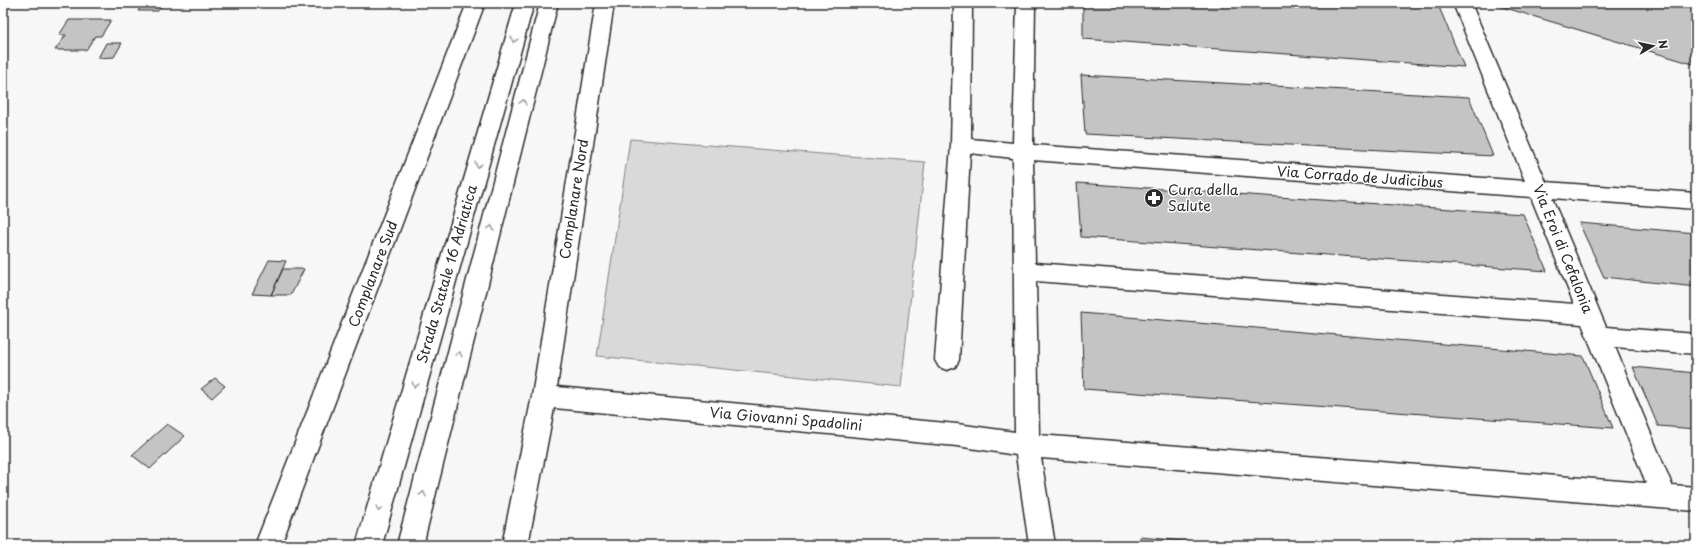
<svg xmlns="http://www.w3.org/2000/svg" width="1699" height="548" font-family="'Playpen Sans',sans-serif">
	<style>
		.green { fill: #d9d9d9; stroke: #828282 }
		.building { fill: #c4c4c4; stroke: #2b2b2b }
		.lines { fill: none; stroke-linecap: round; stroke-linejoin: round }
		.minor-casing { stroke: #2b2b2b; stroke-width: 3 }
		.highway-casing { stroke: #2b2b2b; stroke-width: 3 }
		.minor { fill: #fff; fill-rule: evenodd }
		.highway { fill: #fff; fill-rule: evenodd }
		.oneway { stroke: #a0a0a0 }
		.labels { text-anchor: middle; stroke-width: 3; stroke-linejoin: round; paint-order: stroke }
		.street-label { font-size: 14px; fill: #2b2b2b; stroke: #fff }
		.poi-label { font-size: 14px; fill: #2b2b2b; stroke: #fff; text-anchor: start }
	</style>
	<rect width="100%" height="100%" fill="#f7f7f7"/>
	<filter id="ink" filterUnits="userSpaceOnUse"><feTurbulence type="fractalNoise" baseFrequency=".025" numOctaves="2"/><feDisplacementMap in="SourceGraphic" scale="8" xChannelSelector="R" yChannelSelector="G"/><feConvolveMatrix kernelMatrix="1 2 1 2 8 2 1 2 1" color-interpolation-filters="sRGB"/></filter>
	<g filter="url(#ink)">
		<path class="green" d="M630 139 925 162 901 387 597 356Z"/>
		<path class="building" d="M143 3H163L158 11H138Z
			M1083 3H1375L1439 7 1464 67 1083 39Z
			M1489 3H1696V65Z
			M69 20H111L101 36H95L86 50H55L66 35H59Z
			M106 43H122L114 57 98 58Z
			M1081 75 1469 97 1493 156 1085 134Z
			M1077 183 1523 214 1547 271 1081 237Z
			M1579 223 1696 233V287L1604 277Z
			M269 260 286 261 271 295 252 294Z
			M283 269H304L291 295H271Z
			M1081 313 1583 356 1613 428 1084 389Z
			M1633 367 1696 373V429L1658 426Z
			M215 378 225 386 212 398 201 389Z
			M167 424 185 436 150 469 132 455Z
			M1140 537 1227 545H1140Z"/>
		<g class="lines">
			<defs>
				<path id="minor" d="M467 3H485L281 545H255Z
					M596 3H614L557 387 957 424 1015 432 1013 158 970 153 959 360 955 367 947 370 939 367 935 360 951 145 954 3H972L971 139 1013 143 1017 3H1035L1033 145 1525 181 1453 3H1471L1546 182 1696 193V209L1552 198 1606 327 1696 334V354L1615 347 1672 485 1696 487V511L1041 458 1055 545H1029L1016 455 957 446 554 408 528 545H502L532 396ZM1033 160 1531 197 1574 304 1035 263ZM1036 281 1582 324 1646 483 1039 435Z"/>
				<path id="highway" d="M516 3H534L382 545H356Z
					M540 3H558L423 545H397Z"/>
			</defs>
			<use href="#minor" class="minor-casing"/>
			<use href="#highway" class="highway-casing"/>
			<use href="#minor" class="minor"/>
			<use href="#highway" class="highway"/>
		</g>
		<defs><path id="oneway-chevron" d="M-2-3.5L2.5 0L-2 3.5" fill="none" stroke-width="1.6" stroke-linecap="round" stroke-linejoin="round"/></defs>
		<g class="oneway">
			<use href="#oneway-chevron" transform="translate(514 40) rotate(106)"/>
			<use href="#oneway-chevron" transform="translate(523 102) rotate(-76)"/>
			<use href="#oneway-chevron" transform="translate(478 165) rotate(106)"/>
			<use href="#oneway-chevron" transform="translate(491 228) rotate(-76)"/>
			<use href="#oneway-chevron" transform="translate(459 354) rotate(-76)"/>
			<use href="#oneway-chevron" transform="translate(415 385) rotate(106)"/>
			<use href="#oneway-chevron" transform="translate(423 494) rotate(-76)"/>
			<use href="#oneway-chevron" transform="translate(379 509) rotate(106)"/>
		</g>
	</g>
	<defs>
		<symbol id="pharmacy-disc" viewBox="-11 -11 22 22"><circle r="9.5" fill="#2b2b2b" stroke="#fff"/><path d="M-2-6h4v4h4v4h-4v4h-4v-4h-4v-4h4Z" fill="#fff"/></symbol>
	</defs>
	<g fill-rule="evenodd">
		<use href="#pharmacy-disc" x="1143" y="187" width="22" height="22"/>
	</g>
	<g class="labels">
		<g class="street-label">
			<text transform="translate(1360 177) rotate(4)" y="5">Via Corrado de Judicibus</text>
			<text transform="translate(574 199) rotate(-81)" y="5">Complanare Nord</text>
			<text transform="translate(1563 249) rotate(68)" y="5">Via Eroi di Cefalonia</text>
			<text transform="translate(373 274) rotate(-69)" y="5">Complanare Sud</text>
			<text transform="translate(447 274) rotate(-74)" y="5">Strada Statale 16 Adriatica</text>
			<text transform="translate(786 419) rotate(5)" y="5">Via Giovanni Spadolini</text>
		</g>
		<g class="poi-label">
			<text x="1168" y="195">Cura della<tspan x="1168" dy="16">Salute</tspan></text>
		</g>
	</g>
	<rect width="1699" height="548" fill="none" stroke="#fff" stroke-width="16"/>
	<rect x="8" y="8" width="1683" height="532" fill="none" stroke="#2b2b2b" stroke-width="1.5" filter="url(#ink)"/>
	<g transform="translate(1653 46) rotate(81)" stroke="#ffffff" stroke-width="3" paint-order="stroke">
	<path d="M0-3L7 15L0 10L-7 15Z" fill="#2b2b2b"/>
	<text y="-6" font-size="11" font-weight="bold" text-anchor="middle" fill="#2b2b2b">N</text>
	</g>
</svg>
